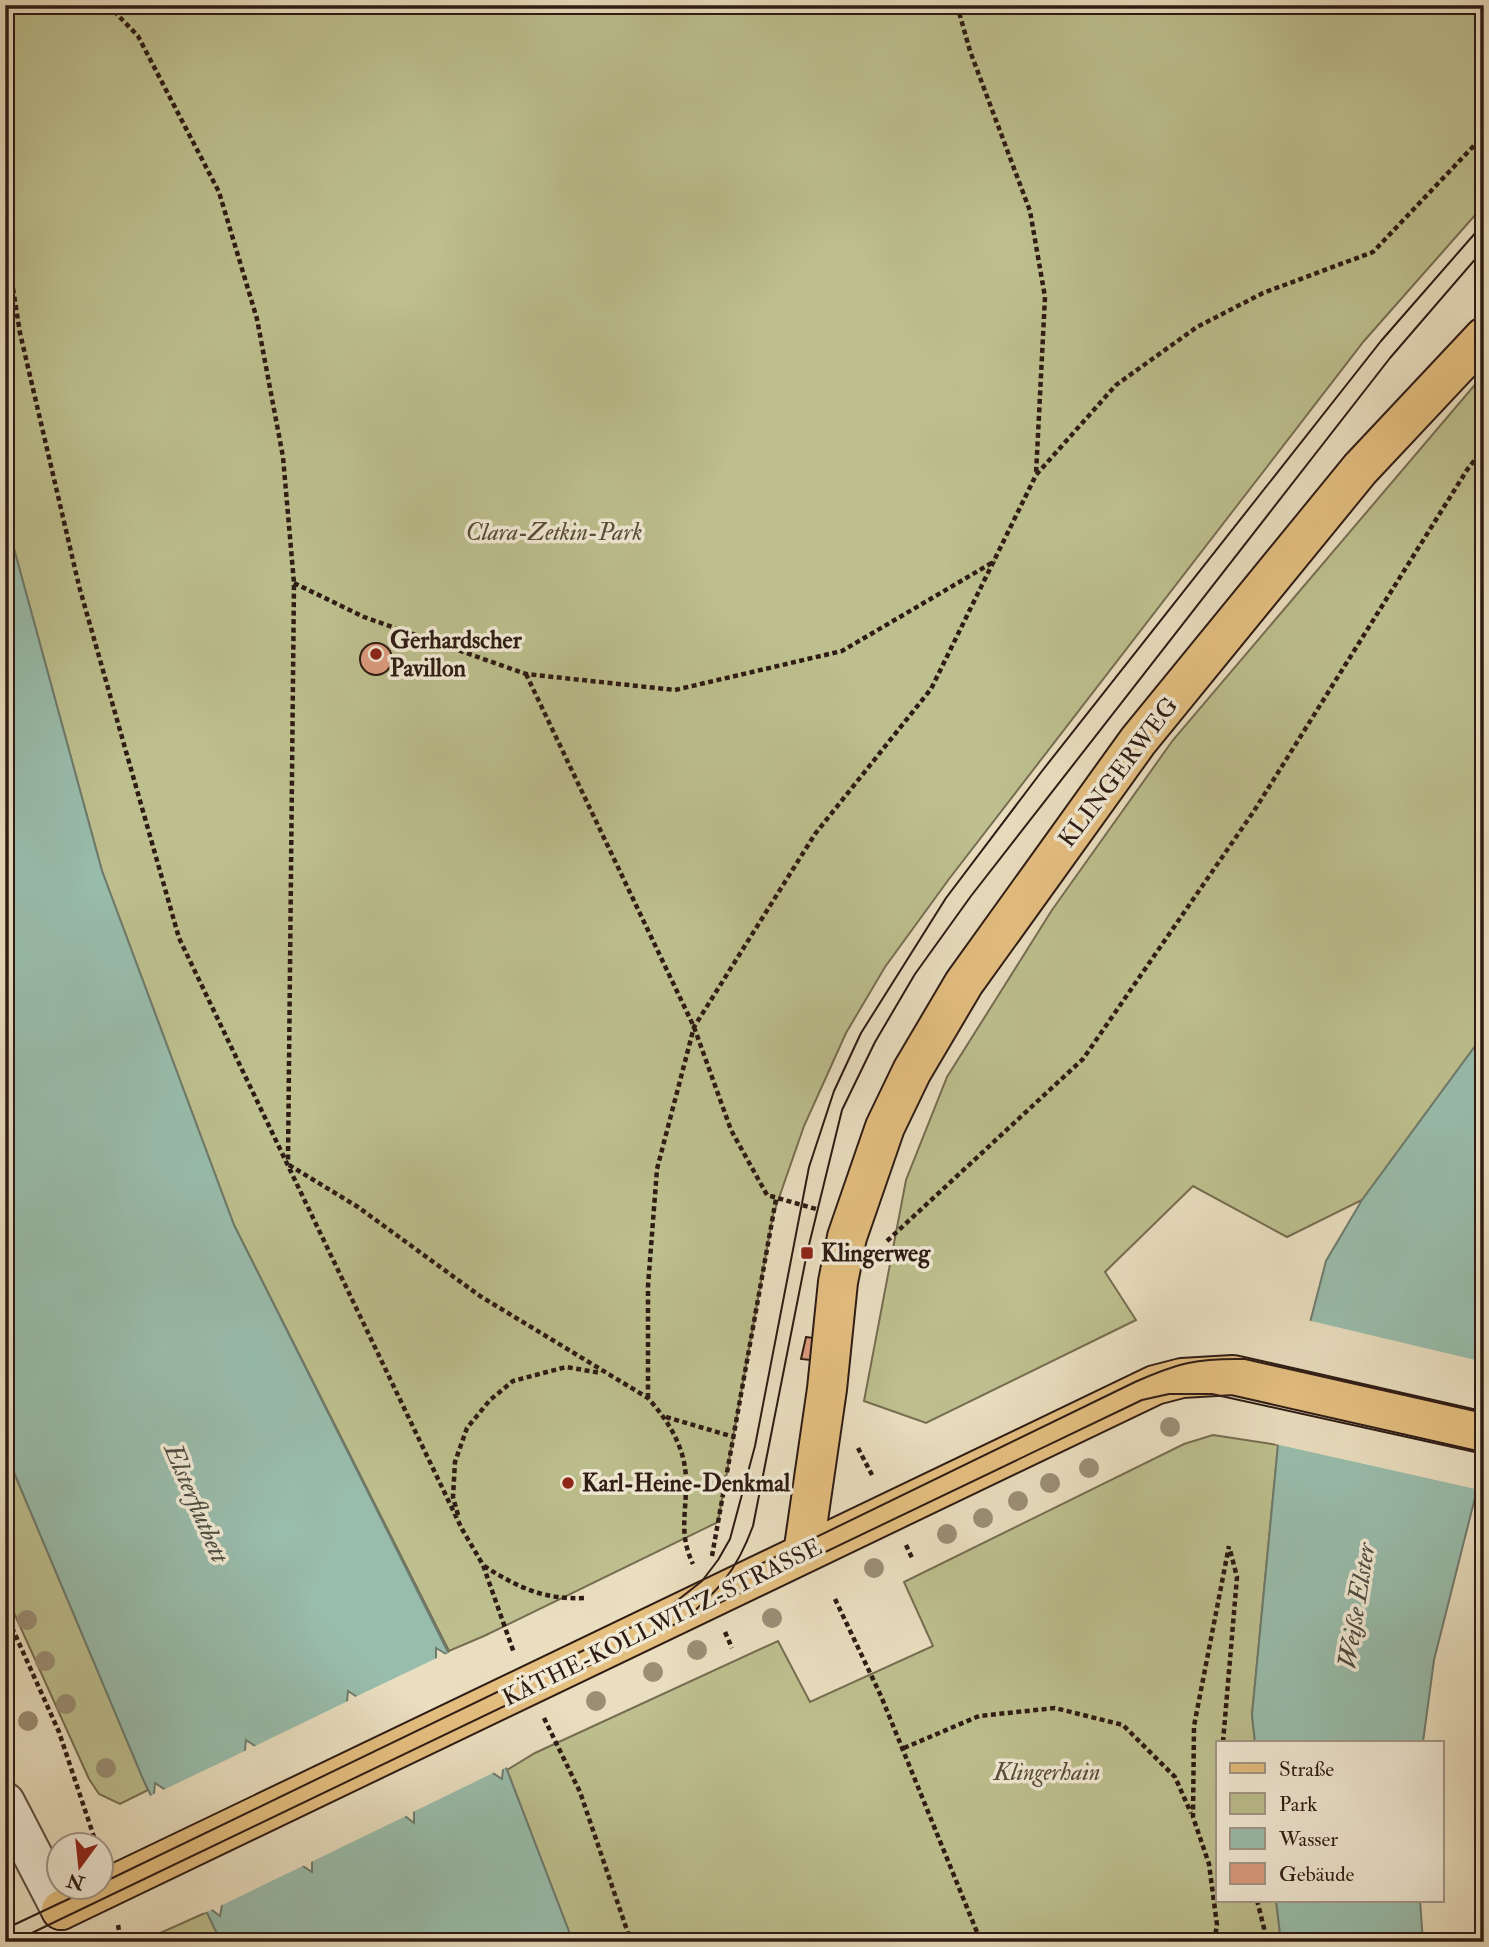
<svg xmlns="http://www.w3.org/2000/svg" width="1489" height="1947" font-family="'IM FELL Double Pica',serif">
	<style>
		.green { fill: #bdbf8e; stroke: #766d51; stroke-width: 2 }
		.water { fill: #99bdac; stroke: #6e7c6f; stroke-width: 2; fill-rule: evenodd }
		.pier { fill: #e9debf }
		.building { fill: #dd9c7e; stroke: #2e1b14; stroke-width: 2 }
		.lines { fill: none; stroke-linecap: round; stroke-linejoin: round }
		.minor-casing { stroke: #5d4c3f; stroke-width: 42 }
		.major-casing { stroke: #2e1b14; stroke-width: 42 }
		.path { stroke: #2e1b14; stroke-width: 4.5; stroke-dasharray: 5 3.5; stroke-linecap: butt }
		.minor { stroke: #f1ead5; stroke-width: 38 }
		.major { stroke: #e4bf80; stroke-width: 38 }
		.tram { stroke: #2e1b14; stroke-width: 2 }
		.tree { fill: #9a8e75 }
		.poi-dot { fill: #8f2418; stroke: #f1ead5; stroke-width: 2.5 }
		.labels { text-anchor: middle; stroke-width: 7; stroke-linejoin: round; paint-order: stroke }
		.park-label { font-size: 24px; font-style: italic; fill: #594c39; stroke: #f1ead5 }
		.poi-label { font-size: 24px; font-weight: bold; fill: #2e1b14; stroke: #f1ead5; text-anchor: start }
		.street-label { font-size: 24px; fill: #2e1b14; stroke: #f1ead5 }
		.water-label { font-size: 26px; font-style: italic; fill: #4e4c42; stroke: #f1ead5 }
	</style>
	<rect width="100%" height="100%" fill="#e9debf"/>
	<filter id="stains"><feTurbulence type="fractalNoise" baseFrequency=".00286" numOctaves="4"/><feColorMatrix values="0 0 0 0 .2 0 0 0 0 .09 0 0 0 0 .02 0 0 0 .5 -.17"/></filter>
	<radialGradient id="worn" r=".72"><stop offset=".6" stop-color="#630" stop-opacity="0"/><stop offset="1" stop-color="#630" stop-opacity=".3"/></radialGradient>
	<path class="green" d="M5 5H1484V205L1364 341 949 879 885 967 846 1033 804 1126 773 1215 718 1522 484 1636 449 1651 234 1225 102 871 5 516Z
		M1484 374V1034L1362 1200 1287 1237 1193 1186 1105 1272 1136 1320 926 1423 864 1401 906 1180 947 1077 1052 910 1173 740Z
		M1213 1435 1278 1445 1252 1715 1255 1742H1218V1900H1276L1281 1942H573L507 1770 535 1753 778 1641 810 1702 933 1646 904 1582 1184 1444Z
		M5 1451 148 1790 120 1804 99 1794 89 1779 5 1593Z
		M207 1912 221 1942H140Z"/>
	<path class="water" d="M5 516 102 871 234 1225 507 1770 573 1942H221L143 1779 5 1451ZM436 1648 446 1654 503 1769 502 1779 493 1773 436 1659ZM348 1691 357 1697 414 1812V1823L405 1816 347 1702ZM246 1740 255 1746 312 1861V1872L303 1866 245 1750ZM155 1783 164 1789 222 1905 220 1916 212 1910 154 1794Z
		M1484 1034V1462L1434 1660 1423 1742H1255L1252 1715 1278 1445 1326 1261 1362 1200Z
		M1276 1900H1420L1423 1942H1281Z"/>
	<path class="pier" d="M1307 1320 1484 1362V1475L1480 1490 1275 1444Z
		M453 1651 509 1766 499 1771 442 1656Z
		M439 1657 497 1771 411 1813 353 1698Z
		M350 1700 408 1815 309 1863 251 1748Z
		M249 1749 307 1864 218 1907 161 1791Z
		M158 1792 216 1908 204 1913 148 1797Z"/>
	<path class="building" d="M360 659a16 16 0 1 1 32 0a16 16 0 1 1-32 0Z
		M806 1337 814 1338 810 1360 801 1359Z"/>
	<g class="lines">
		<defs>
			<path id="minor" d="M5 1802 61 1910"/>
			<path id="major" d="M803 1554 827 1389 838 1282 847 1237 885 1127 912 1071 964 983 1138 741 1360 469 1484 337
				M61 1910 1155 1385 1182 1378 1233 1375 1484 1432"/>
		</defs>
		<use href="#minor" class="minor-casing"/>
		<use href="#major" class="major-casing"/>
		<path class="path" d="M108 5 138 36 219 192 257 319 283 457 294 583 288 1161
			M957 5 970 51 1030 211 1045 297 1036 474
			M5 238 20 333 79 586 179 938 462 1529 483 1565 514 1653
			M294 583 364 617 526 674 675 690 842 651 995 561
			M526 674 694 1027 731 1130 767 1195 816 1209
			M289 1165 358 1207 480 1296 648 1398C670 1423 687 1450 686 1485 686 1515 679 1535 693 1564
			M887 1241 1083 1059 1254 811 1467 470 1484 448
			M648 1398V1286L657 1169 694 1027 815 834 931 689 1036 475 1116 385 1197 327 1263 293 1373 252 1484 135
			M666 1417 734 1437
			M858 1448 873 1477
			M458 1515 453 1497 455 1462 467 1428 490 1400 513 1381 566 1367 601 1373
			M906 1545 913 1560
			M712 1556 776 1199
			M484 1566C519 1588 544 1600 586 1598
			M835 1599 881 1696 981 1942
			M5 1612 59 1732 97 1846
			M725 1632 732 1648
			M544 1718 580 1792 631 1942
			M1223 1742 1237 1577 1230 1550
			M904 1748 979 1716 1055 1708 1123 1725 1175 1777 1191 1813
			M1257 1900 1264 1928 1265 1942
			M118 1925 121 1942
			M1214 1942 1217 1925 1209 1864 1193 1817 1194 1726 1229 1546"/>
		<use href="#minor" class="minor"/>
		<use href="#major" class="major"/>
		<path class="tram" d="M728 1580 1135 1382C1178 1363 1197 1358 1245 1359L1484 1413
			M664 1611 702 1581 718 1560 730 1539 755 1446 809 1167 834 1091 861 1033 946 898 1042 771 1381 341 1484 223
			M683 1621C719 1590 736 1572 753 1526L807 1253 842 1110 875 1042 915 974 971 896 1390 358 1484 249
			M102 1883 671 1608
			M5 1929 92 1888
			M13 1942 1142 1400 1169 1394H1212L1484 1454"/>
	</g>
	<g class="tree">
		<circle cx="1170" cy="1427" r="10"/>
		<circle cx="1089" cy="1468" r="10"/>
		<circle cx="1050" cy="1483" r="10"/>
		<circle cx="1018" cy="1501" r="10"/>
		<circle cx="983" cy="1518" r="10"/>
		<circle cx="947" cy="1534" r="10"/>
		<circle cx="874" cy="1568" r="10"/>
		<circle cx="772" cy="1618" r="10"/>
		<circle cx="27" cy="1620" r="10"/>
		<circle cx="697" cy="1650" r="10"/>
		<circle cx="45" cy="1661" r="10"/>
		<circle cx="653" cy="1672" r="10"/>
		<circle cx="596" cy="1701" r="10"/>
		<circle cx="66" cy="1704" r="10"/>
		<circle cx="28" cy="1721" r="10"/>
		<circle cx="106" cy="1768" r="10"/>
	</g>
	<g class="poi-dot">
		<circle cx="376" cy="654" r="7"/>
		<rect x="800" y="1246" width="14" height="14" rx="3.5"/>
		<circle cx="568" cy="1483" r="7"/>
	</g>
	<g class="labels">
		<g class="park-label">
			<text x="554" y="540">Clara-Zetkin-Park</text>
			<text x="1047" y="1780">Klingerhain</text>
		</g>
		<g class="poi-label">
			<text x="390" y="648">Gerhardscher<tspan x="390" dy="28">Pavillon</tspan></text>
			<text x="821" y="1261">Klingerweg</text>
			<text x="582" y="1491">Karl-Heine-Denkmal</text>
		</g>
		<g class="street-label">
			<text transform="translate(1118 772) rotate(-53)" y="8">KLINGERWEG</text>
			<text transform="translate(662 1622) rotate(-26)" y="8">KÄTHE-KOLLWITZ-STRASSE</text>
		</g>
		<g class="water-label">
			<text transform="translate(197 1503) rotate(67)" y="9">Elsterflutbett</text>
			<text transform="translate(1356 1606) rotate(-81)" y="9">Weiße Elster</text>
		</g>
	</g>
	<rect width="1489" height="1947" fill="none" stroke="#e9debf" stroke-width="28"/>
	<rect x="7" y="7" width="1475" height="1933" fill="none" stroke="#2e1b14" stroke-width="3.5"/>
	<rect x="14" y="14" width="1461" height="1919" fill="none" stroke="#2e1b14" stroke-width="2"/>
	<rect x="1216" y="1741" width="228" height="161" fill="#f1ead5" stroke="#a39788" stroke-width="2"/>
	<rect x="1230" y="1763" width="35" height="10" fill="#e4bf80" stroke="#a39788" stroke-width="2"/>
	<text x="1279" y="1776" font-size="21" fill="#2e1b14">Straße</text>
	<rect x="1230" y="1793" width="35" height="21" fill="#bdbf8e" stroke="#a39788" stroke-width="2"/>
	<text x="1279" y="1811" font-size="21" fill="#2e1b14">Park</text>
	<rect x="1230" y="1828" width="35" height="21" fill="#99bdac" stroke="#a39788" stroke-width="2"/>
	<text x="1279" y="1846" font-size="21" fill="#2e1b14">Wasser</text>
	<rect x="1230" y="1863" width="35" height="21" fill="#dd9c7e" stroke="#a39788" stroke-width="2"/>
	<text x="1279" y="1881" font-size="21" fill="#2e1b14">Gebäude</text>
	<g transform="translate(80 1866) rotate(195)"><circle r="33" fill="#f1ead5" stroke="#a39788" stroke-width="2"/>
	<path d="M0-5L12 26L0 18L-12 26Z" fill="#8f2418"/>
	<text y="-10" font-size="19" font-weight="bold" text-anchor="middle" fill="#2e1b14">N</text>
	</g>
	<rect width="100%" height="100%" filter="url(#stains)"/>
	<rect width="100%" height="100%" fill="url(#worn)"/>
</svg>
